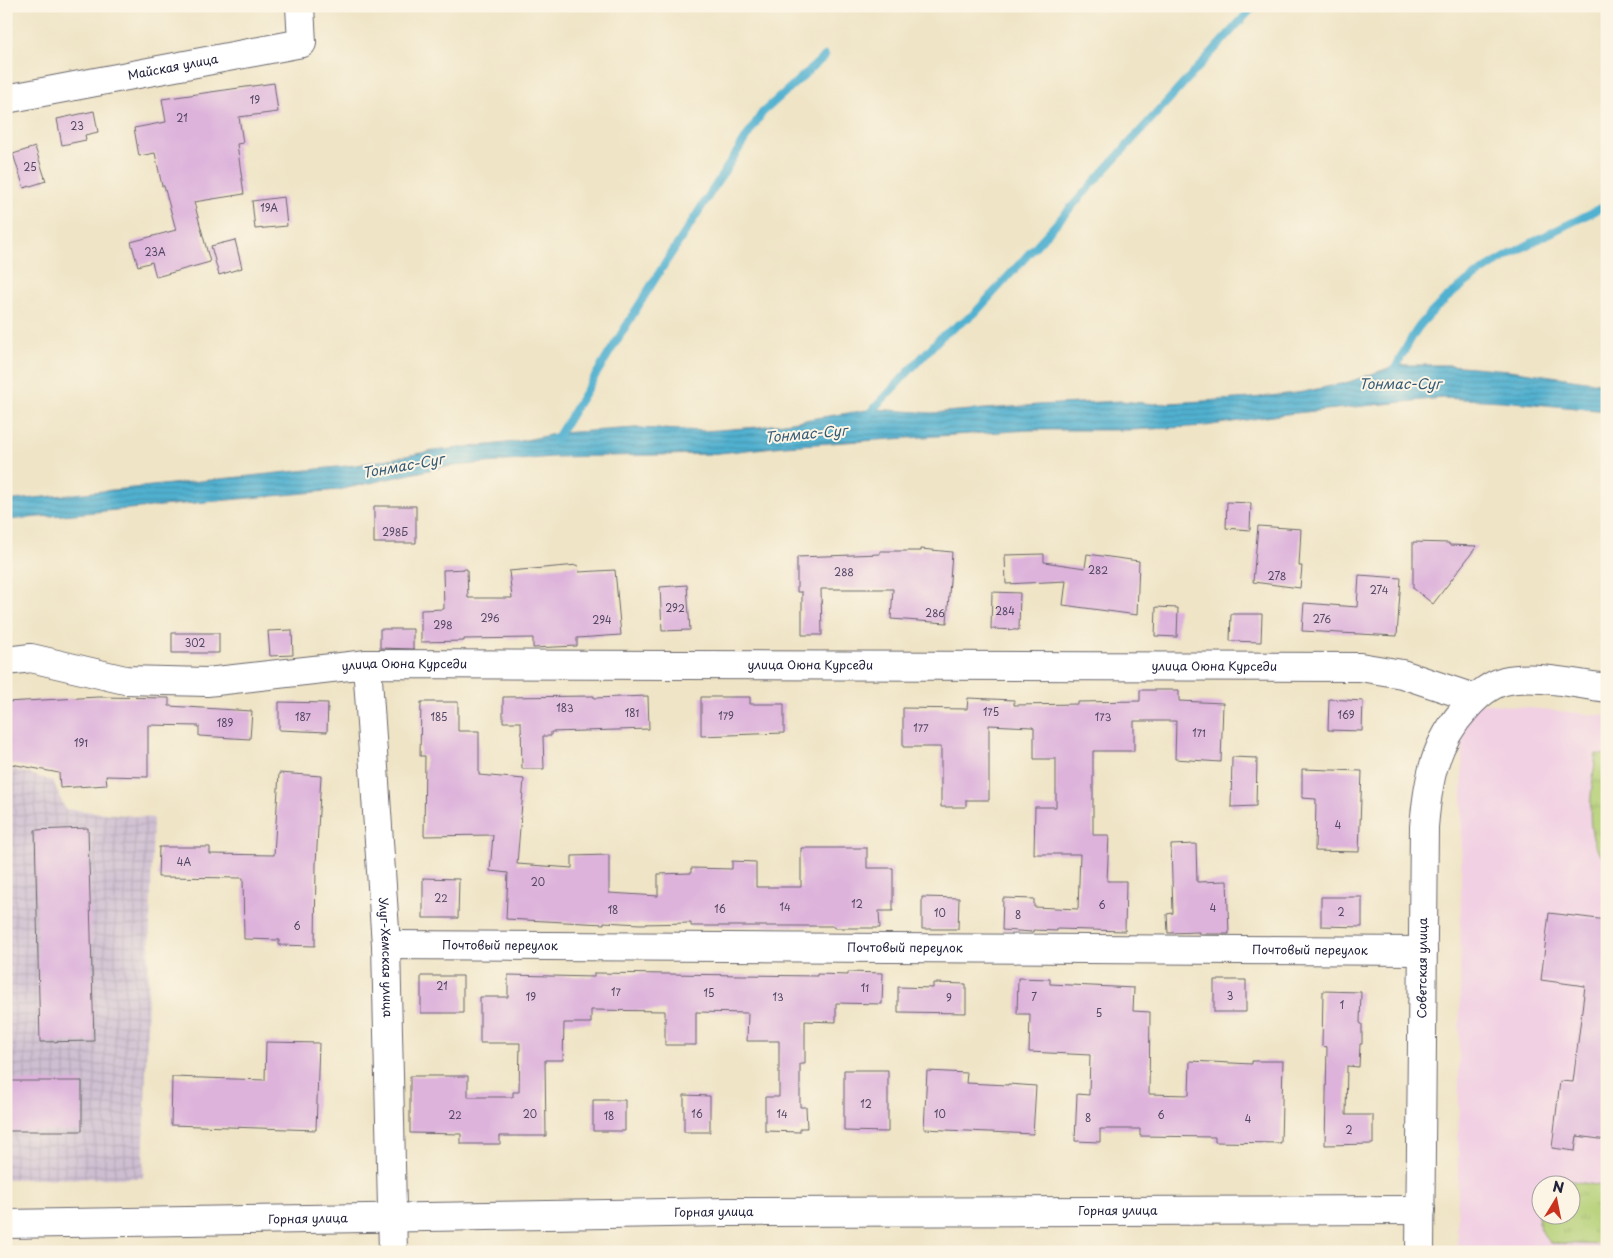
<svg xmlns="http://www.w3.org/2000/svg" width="1613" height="1258" font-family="'Playpen Sans',sans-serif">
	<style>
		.built { fill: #f1d0e3; fill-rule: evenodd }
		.industrial { fill: url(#industrial-grid) }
		.grass { fill: url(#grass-tufts); stroke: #6a7858 }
		.water { fill: url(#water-rules); stroke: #3a6a86 }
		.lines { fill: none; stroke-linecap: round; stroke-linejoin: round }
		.stream { stroke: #51b1d0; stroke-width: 8 }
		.building { fill: #ddb2db }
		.street-casing { stroke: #6a666c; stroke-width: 30 }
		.secondary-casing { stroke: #6a666c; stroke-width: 30 }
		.street { stroke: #fff; stroke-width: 28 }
		.secondary { stroke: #fff; stroke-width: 28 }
		.labels { text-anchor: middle; stroke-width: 4; stroke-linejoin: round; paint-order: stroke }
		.number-label { font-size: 10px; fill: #514663 }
		.street-label { font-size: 12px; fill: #22223b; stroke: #fcf5e5 }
		.water-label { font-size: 14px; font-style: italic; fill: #355b77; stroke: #fcf5e5 }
	</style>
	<defs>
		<pattern id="industrial-grid" width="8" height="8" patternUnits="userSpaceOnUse" patternTransform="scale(1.25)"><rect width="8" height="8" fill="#cebed1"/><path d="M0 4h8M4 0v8" fill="none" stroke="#b1a3b4"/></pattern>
		<pattern id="grass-tufts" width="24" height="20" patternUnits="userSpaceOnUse" patternTransform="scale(1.25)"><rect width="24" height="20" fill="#b3cf75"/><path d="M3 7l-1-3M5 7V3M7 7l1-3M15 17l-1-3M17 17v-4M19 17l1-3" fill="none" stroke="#9ab166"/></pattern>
		<pattern id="water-rules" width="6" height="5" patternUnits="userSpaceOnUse" patternTransform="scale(1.25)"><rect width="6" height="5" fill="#51b1d0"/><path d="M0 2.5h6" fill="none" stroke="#4390aa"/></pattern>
	</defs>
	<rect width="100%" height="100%" fill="#fcf5e5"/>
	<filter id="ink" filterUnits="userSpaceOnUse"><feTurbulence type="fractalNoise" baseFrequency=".02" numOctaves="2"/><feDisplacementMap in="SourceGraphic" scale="10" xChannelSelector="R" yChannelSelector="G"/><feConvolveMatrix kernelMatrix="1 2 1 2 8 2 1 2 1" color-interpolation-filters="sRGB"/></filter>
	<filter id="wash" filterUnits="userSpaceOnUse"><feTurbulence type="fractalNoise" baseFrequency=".0096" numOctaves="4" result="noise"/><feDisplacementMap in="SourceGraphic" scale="20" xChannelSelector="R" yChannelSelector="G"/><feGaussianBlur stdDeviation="1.12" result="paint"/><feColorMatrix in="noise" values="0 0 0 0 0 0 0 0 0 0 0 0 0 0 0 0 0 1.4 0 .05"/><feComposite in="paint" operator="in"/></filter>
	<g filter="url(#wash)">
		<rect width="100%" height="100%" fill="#efe4c6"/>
		<path class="built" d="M1463 701 1607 716V1252H1457ZM1540 1186H1570V1216H1540Z"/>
		<path class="industrial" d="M6 767 53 781 65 809 153 818 143 1178 6 1179Z"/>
		<path class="grass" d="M1596 754 1607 755V861C1580 841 1593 784 1596 754Z
			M1554 1178 1607 1187V1245L1550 1243C1535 1225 1538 1216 1539 1193L1540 1189V1216H1570V1186L1542 1185Z"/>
		<path class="water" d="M1397 365H1448L1509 370 1607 384V411L1504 401 1442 398 1286 414 1205 426 1131 430H1030L783 446 710 454 551 457 442 467 338 490 6 520V501L357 465 433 451 516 442 560 433 636 428 705 431 759 427 874 409 932 413 1039 405 1121 401 1154 404 1253 398 1304 392 1349 382Z"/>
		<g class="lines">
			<path class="stream" d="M1393 372C1402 357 1411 335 1422 323 1470 267 1542 238 1607 205
				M866 417 942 336 974 314 1254 6
				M555 441 655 279 762 113 825 56"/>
		</g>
		<g id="blocks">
			<path class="building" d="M274 83 278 112 239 117 243 143 237 144 244 194 194 202 210 262 156 277 152 262 138 266 131 242 176 230 164 186H162L155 153 139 156 134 128 166 122 162 99Z
				M94 111 98 132 85 135 86 140 62 145 57 119Z
				M35 147 46 181 24 188 13 154Z
				M284 197 287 226 255 229 252 201Z
				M235 240 242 268 219 275 211 246Z
				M1227 502 1251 503 1250 530 1226 528Z
				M374 506H416V543H374Z
				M1258 526 1301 529 1299 566H1302L1300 588 1253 582Z
				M1413 542 1449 543V545L1477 546 1433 604 1413 588Z
				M921 549 952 552 947 623 891 619 893 589H821L822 635H802V592H797V557L880 554V551H921Z
				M1044 554V562L1085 568 1087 554 1139 561 1137 615 1063 605 1066 581 1006 584 1005 555Z
				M578 565 579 572 615 570 621 635 577 638V646L533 648V638L464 639V641L421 642V610L444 609 443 570 467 569 468 598H512L509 571Z
				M1359 575 1401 578 1397 636 1302 631 1304 603 1357 607Z
				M687 585 690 630 662 631 660 587Z
				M992 592 1020 593 1019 630 991 629Z
				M1156 607 1178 608 1177 637 1155 636Z
				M1231 614H1262L1261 642 1230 641Z
				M380 629H413V649L380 648Z
				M292 630 293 655 270 656 268 631Z
				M172 633H219V653H172Z
				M1140 690H1179V701L1223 703 1221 762 1175 759 1176 721H1134V751H1093V835H1109L1107 881H1126L1125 931 1057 929V931L1033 930V932L1002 930 1003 898 1034 899V907L1078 909 1080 854H1034L1035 807H1056V759H1034V728L1032 727 989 725V800H966V807H941V747H903V708L967 709 968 698 1014 700V705L1078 704V702L1140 701Z
				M594 696V698L648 696 649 729 551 732V736H543L544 769H522L521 722H503V697Z
				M98 697 169 698V706L252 711 250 739 199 736V726L148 725V777L106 776 107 785 60 788 59 773 6 763V702Z
				M701 697H750V704H784V733L701 736Z
				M1329 699 1363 701 1362 731 1328 730Z
				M279 702 328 703 327 732 279 730Z
				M421 702H458V731H479V775L524 779 517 864 572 868V856L609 855V893L658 896V874L691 873V868L732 869V861L756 862V887H801V848H867V868H893V911H879L880 928H834V926H691V923L640 924 604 922V924L506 919 508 873 490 871 493 835 424 836 425 756H420Z
				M1232 757 1257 758 1256 806 1231 807Z
				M1302 769 1362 771 1359 852 1315 851 1316 799 1302 798Z
				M279 773 321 776 316 864 315 946 279 945V940L244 939 243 878 158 877 159 847H210V854L274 855Z
				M88 828 94 1041 40 1042 35 830Z
				M1196 844 1197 882 1227 881 1229 934H1199V932L1168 933 1167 914 1173 913 1171 845Z
				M423 878 459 879 458 918H423Z
				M922 897 959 898 958 929H922Z
				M1321 897H1362V927L1321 926Z
				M1549 913 1607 920V1140L1577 1136 1575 1151 1552 1148 1560 1081 1573 1082 1585 986 1541 980Z
				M848 972 883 973 882 1004 836 1003V1022L805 1021V1064H800V1107H806L807 1128H800V1132L765 1131V1097H779V1041H747L748 1013 696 1012V1045H665V1011L591 1010V1023H564L563 1060H545L546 1136H500V1144H461V1134L410 1133V1076H468V1097H513V1092H519L520 1043H480V997H508V975L594 977V973L817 976V974L848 975Z
				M421 976H463V1013H421Z
				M1018 978 1050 979V984L1134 988 1133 1011 1150 1012 1149 1094 1189 1095 1190 1061 1252 1064V1061H1283L1281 1143 1215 1142V1137L1140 1136V1129H1100V1142L1075 1141 1077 1094 1089 1095 1090 1055 1029 1052 1030 1014H1017Z
				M1214 980H1246V1012H1214Z
				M933 983 966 984V1013L898 1012V987L933 988Z
				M1323 991 1361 992 1360 1023 1362 1024V1044H1360L1359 1067 1347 1066 1346 1115H1373V1144L1325 1145 1327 1047 1322 1046Z
				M266 1042 319 1043 316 1130 171 1125 172 1077 265 1080Z
				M844 1070H888V1132L844 1131Z
				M927 1071 967 1073 966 1083 1008 1085V1084L1036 1086 1033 1134 924 1129Z
				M6 1081H82V1131H6Z
				M684 1095 710 1096V1132H684Z
				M593 1100H625V1131H593Z"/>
		</g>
	</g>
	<g filter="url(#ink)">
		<use href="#blocks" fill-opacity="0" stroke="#6a666c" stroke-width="1"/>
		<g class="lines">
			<defs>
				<g id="street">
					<path id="s1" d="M6 99 302 43 300 6"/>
					<path id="s2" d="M6 661 31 658 125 680 207 682 367 664 1360 667 1402 674 1474 698"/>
					<path id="s3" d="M367 664 386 945 393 1252"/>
					<path id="s4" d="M386 945 1423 951"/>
				</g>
				<g id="secondary">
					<path id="s5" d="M6 1224 727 1212 1421 1210"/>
					<path id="s6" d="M1420 1252 1424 827C1428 780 1434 743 1467 707 1477 696 1489 685 1504 681 1535 674 1575 684 1607 688"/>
				</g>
			</defs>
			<use href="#street" class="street-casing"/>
			<use href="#secondary" class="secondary-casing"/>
			<use href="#street" class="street"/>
			<use href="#secondary" class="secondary"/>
		</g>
	</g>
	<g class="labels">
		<g class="number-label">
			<text x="255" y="104">19</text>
			<text x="182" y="122">21</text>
			<text x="77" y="130">23</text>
			<text x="30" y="171">25</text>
			<text x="269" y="212">19А</text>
			<text x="155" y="256">23А</text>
			<text x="395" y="536">298Б</text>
			<text x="1098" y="574">282</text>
			<text x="844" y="576">288</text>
			<text x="1277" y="580">278</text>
			<text x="1379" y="594">274</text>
			<text x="675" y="612">292</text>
			<text x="1005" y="615">284</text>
			<text x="935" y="617">286</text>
			<text x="490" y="622">296</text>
			<text x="1322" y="623">276</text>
			<text x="602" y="624">294</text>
			<text x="443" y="629">298</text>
			<text x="195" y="647">302</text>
			<text x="565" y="712">183</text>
			<text x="991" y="716">175</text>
			<text x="632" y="717">181</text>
			<text x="1346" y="719">169</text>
			<text x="726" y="720">179</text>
			<text x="303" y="721">187</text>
			<text x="439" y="721">185</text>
			<text x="1103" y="721">173</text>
			<text x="225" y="727">189</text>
			<text x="921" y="732">177</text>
			<text x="1199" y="737">171</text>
			<text x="81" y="747">191</text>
			<text x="1338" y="829">4</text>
			<text x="184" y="866">4А</text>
			<text x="538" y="886">20</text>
			<text x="441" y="902">22</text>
			<text x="857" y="908">12</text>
			<text x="1102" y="909">6</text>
			<text x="785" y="911">14</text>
			<text x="1213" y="912">4</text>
			<text x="720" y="913">16</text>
			<text x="613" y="914">18</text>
			<text x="1341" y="916">2</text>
			<text x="940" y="917">10</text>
			<text x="1018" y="919">8</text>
			<text x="297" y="930">6</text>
			<text x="442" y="990">21</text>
			<text x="865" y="992">11</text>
			<text x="616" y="996">17</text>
			<text x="709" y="997">15</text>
			<text x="1230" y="1000">3</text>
			<text x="531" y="1001">19</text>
			<text x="778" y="1001">13</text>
			<text x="1034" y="1001">7</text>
			<text x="949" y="1002">9</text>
			<text x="1342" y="1009">1</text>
			<text x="1099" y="1017">5</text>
			<text x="866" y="1108">12</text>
			<text x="530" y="1118">20</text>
			<text x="697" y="1118">16</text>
			<text x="782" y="1118">14</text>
			<text x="940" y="1118">10</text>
			<text x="455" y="1119">22</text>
			<text x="1161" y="1119">6</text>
			<text x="609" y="1120">18</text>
			<text x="1088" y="1122">8</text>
			<text x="1248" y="1123">4</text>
			<text x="1349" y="1134">2</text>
		</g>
		<g class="street-label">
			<text dy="4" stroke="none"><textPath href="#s1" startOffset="170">Майская улица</textPath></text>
			<text dy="4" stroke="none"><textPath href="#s2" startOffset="808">улица Оюна Курседи</textPath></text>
			<text dy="4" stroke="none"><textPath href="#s2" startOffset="402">улица Оюна Курседи</textPath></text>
			<text dy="4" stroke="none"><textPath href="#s2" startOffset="1212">улица Оюна Курседи</textPath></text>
			<text dy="4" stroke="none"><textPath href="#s4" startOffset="114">Почтовый переулок</textPath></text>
			<text dy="4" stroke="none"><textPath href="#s4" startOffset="519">Почтовый переулок</textPath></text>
			<text dy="4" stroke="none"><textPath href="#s4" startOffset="924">Почтовый переулок</textPath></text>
			<text dy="4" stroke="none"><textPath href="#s3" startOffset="294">Улуг-Хемская улица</textPath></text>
			<text dy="4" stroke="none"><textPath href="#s6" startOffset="284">Советская улица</textPath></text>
			<text dy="4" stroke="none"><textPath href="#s5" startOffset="1112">Горная улица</textPath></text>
			<text dy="4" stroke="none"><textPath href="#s5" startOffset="708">Горная улица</textPath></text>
			<text dy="4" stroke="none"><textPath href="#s5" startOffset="302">Горная улица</textPath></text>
		</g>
		<g class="water-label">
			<text x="1400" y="389">Тонмас-Суг</text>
			<text transform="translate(806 434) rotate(-5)" y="5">Тонмас-Суг</text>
			<text transform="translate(403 466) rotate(-10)" y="5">Тонмас-Суг</text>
		</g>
	</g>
	<rect width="1613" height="1258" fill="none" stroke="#fcf5e5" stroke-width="25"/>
	<g transform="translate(1556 1200) rotate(10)"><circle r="24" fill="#fcf5e5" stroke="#a5a1a1"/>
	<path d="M0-4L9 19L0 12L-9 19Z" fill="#c8321e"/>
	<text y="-8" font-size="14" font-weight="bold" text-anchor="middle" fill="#22223b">N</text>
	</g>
</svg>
